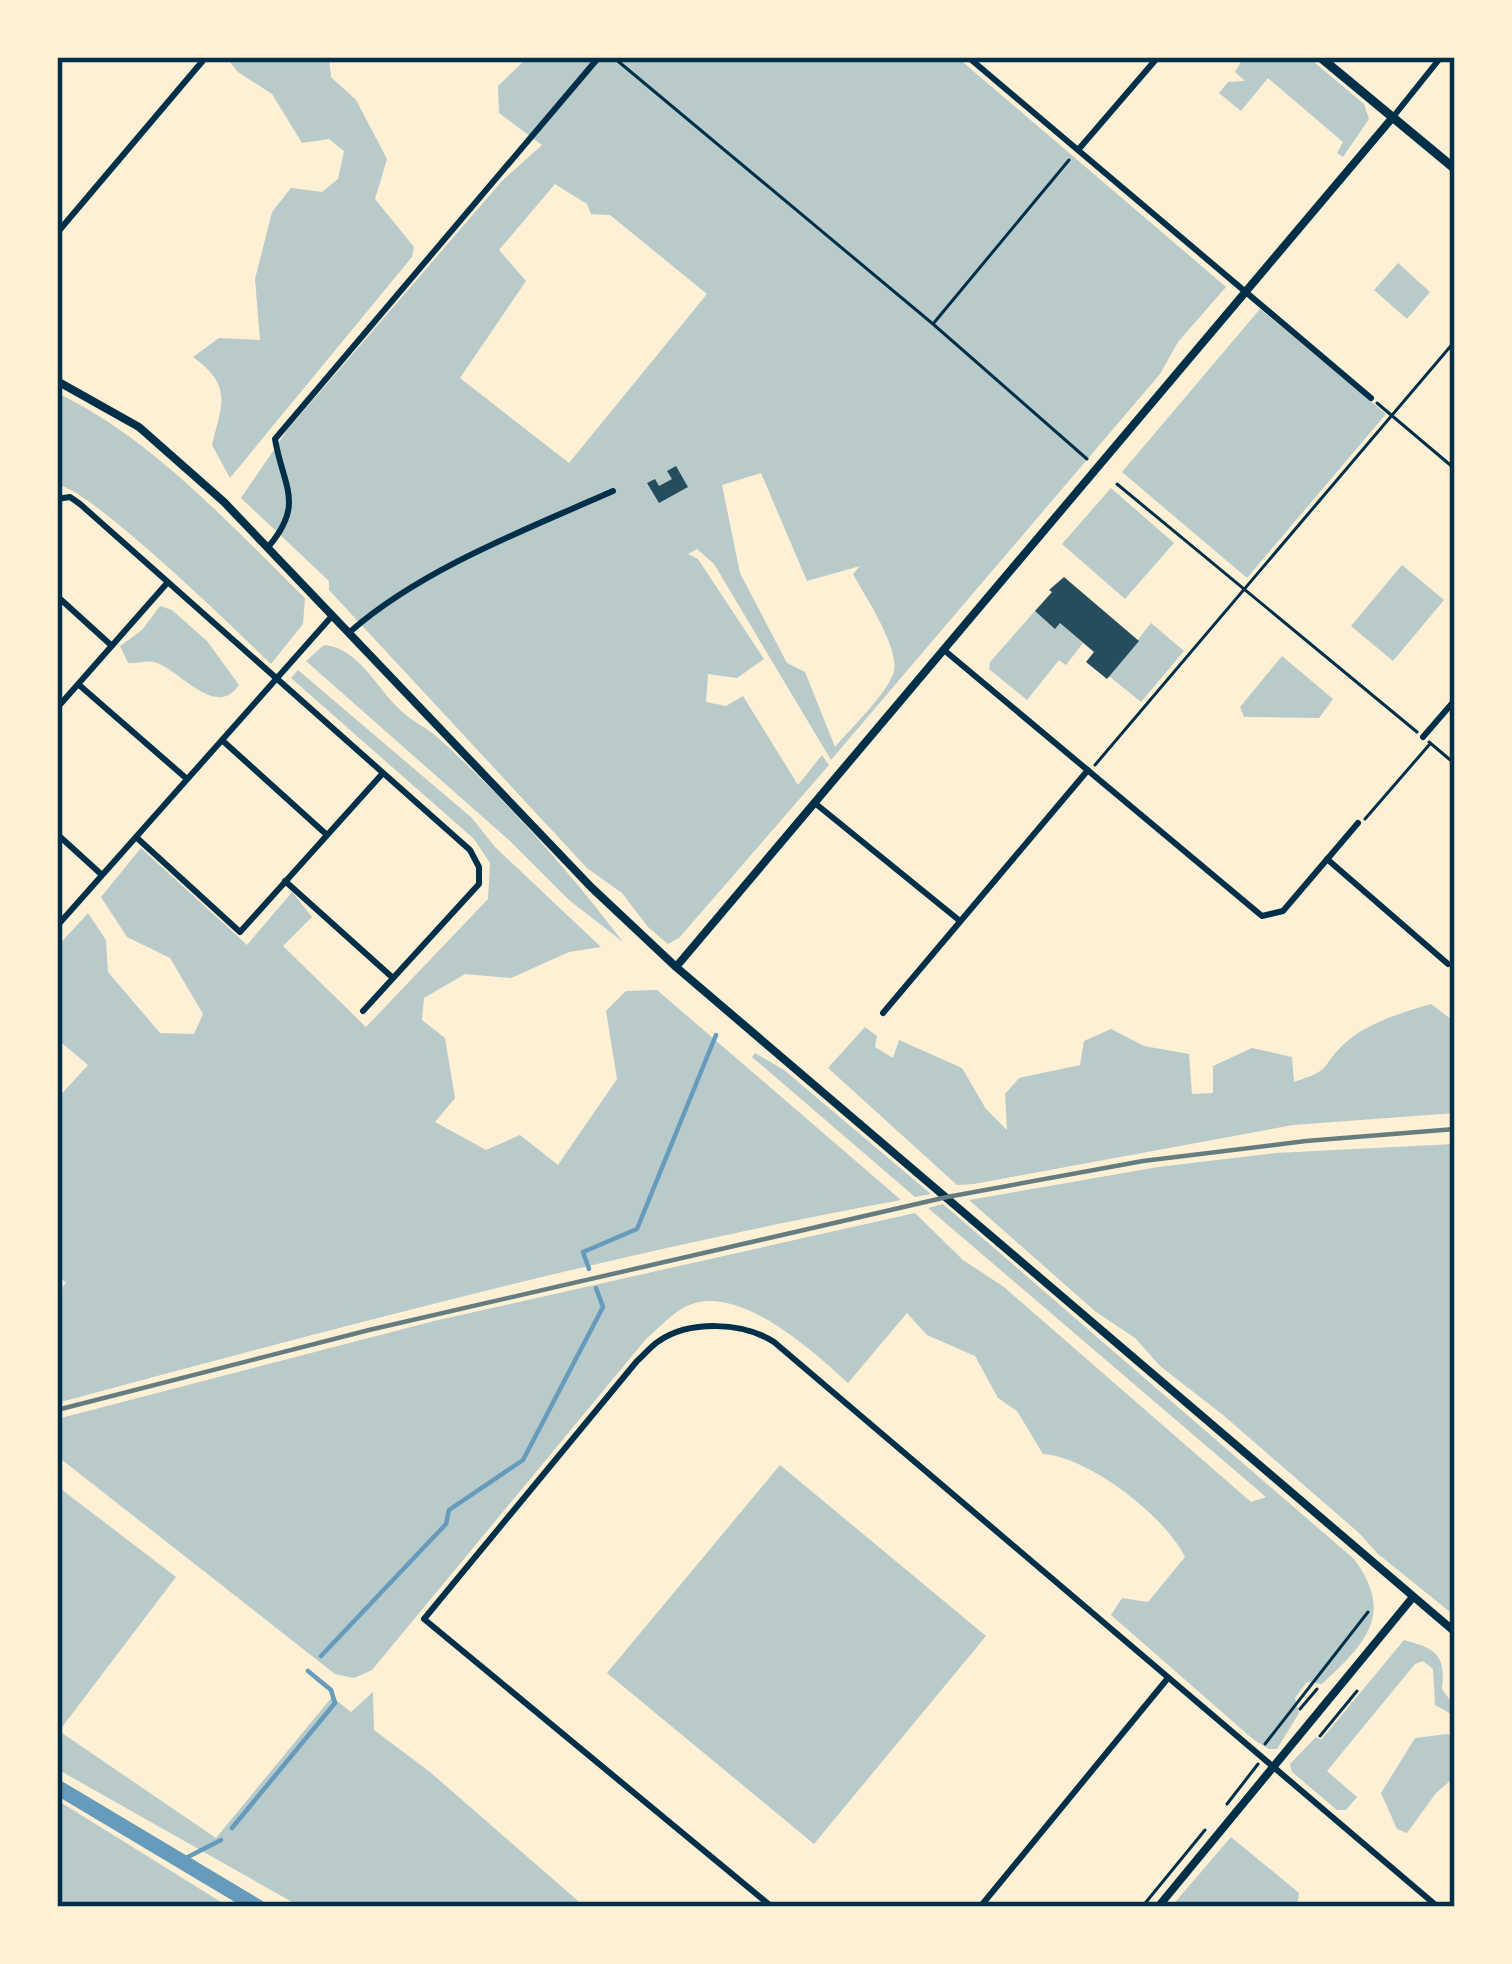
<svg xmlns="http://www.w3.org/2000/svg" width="1512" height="1964" font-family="'Titillium Web',sans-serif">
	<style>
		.green { fill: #b9caca; fill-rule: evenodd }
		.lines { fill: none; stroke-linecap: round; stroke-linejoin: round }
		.stream { stroke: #669bbc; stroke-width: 4.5 }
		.canal { stroke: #669bbc; stroke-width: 15 }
		.building { fill: #264d5e }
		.path { stroke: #003049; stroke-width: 3 }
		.minor { stroke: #003049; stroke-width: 6 }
		.tertiary { stroke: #003049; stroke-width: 8 }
		.secondary { stroke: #003049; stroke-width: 9 }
		.rail { stroke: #657d81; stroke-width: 4.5 }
		.neatline { fill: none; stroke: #003049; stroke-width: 4.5 }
	</style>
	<rect width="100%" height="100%" fill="#fdf0d5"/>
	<path class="green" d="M226 57H329L331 77 356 100 387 159 375 199 414 247 412 257 230 478 212 445C222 404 233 386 193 357L219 338 260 340 255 279 272 212 291 188 322 192 338 179 344 151 329 139 302 143 272 94 238 72Z
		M528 57H957L1226 287 1178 342 1160 374 831 760 714 564 697 549 688 554 698 559 764 659 737 678 708 674 706 702 726 706 743 696 798 785 822 755 829 765 679 938 668 944 648 927 622 893 587 868 329 590V581L241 498 288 429 502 181 542 145 499 113 498 86ZM555 184 587 204 591 214 610 215 707 294 569 463 460 378 526 281 499 250ZM761 473 807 581 860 566 853 574C865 596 899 647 894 671 889 692 850 729 835 747L805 672 787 663 740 573 722 485Z
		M1244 57H1308L1364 104 1369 119 1343 157 1337 153 1343 142 1268 78 1241 111 1219 93 1228 82 1245 81 1235 72Z
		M1398 263 1430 292 1407 319 1374 290Z
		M1260 309 1386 414 1247 578 1122 472Z
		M57 393C152 438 230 525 305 598L303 624 271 664C240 634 87 485 57 485Z
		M1111 488 1174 543 1125 599 1062 544Z
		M1402 565 1444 600 1393 661 1351 626Z
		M160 606 172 610 207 641 239 685C216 719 182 672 157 663 147 659 138 664 128 663L120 646 142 630Z
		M1035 611 1055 628 1060 623 1083 643 1066 665 1059 660 1027 700 989 669 990 662Z
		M1151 623 1184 651 1141 702 1109 676Z
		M324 645C361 648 378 693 406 715 415 723 427 728 436 736 503 796 569 871 623 942L569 900 510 841 306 661Z
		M1282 656 1333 699 1319 718 1244 717 1240 707Z
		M298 670 472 818 495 847 601 947 569 952 511 978 465 974 424 998 422 1020 445 1038 455 1098 435 1122 486 1150 520 1135 558 1165 617 1079 606 1011 626 991 657 990 901 1200C617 1252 336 1328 57 1403V1293L66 1283 57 1275V1099L88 1065 57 1039V947L88 913 106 940 108 972 160 1033 194 1034 203 1014 170 958 127 937 101 897 141 848 247 945 292 892 312 917 283 946 366 1027 488 899 490 863 474 839 291 678Z
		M1431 1004 1455 1022V1113L1293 1125 974 1184 957 1185 828 1068 865 1027 877 1036 875 1047 893 1058 899 1040 962 1068 986 1109 1007 1130 1005 1094 1019 1078 1080 1065 1084 1041 1111 1029 1144 1046 1189 1054 1192 1094 1213 1093V1066L1252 1048 1292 1057 1294 1082C1335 1069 1319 1067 1345 1043 1367 1023 1403 1012 1431 1004Z
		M755 1053 784 1070 931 1194 915 1197 752 1057Z
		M1455 1144V1616L1378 1554 1359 1533 1223 1415 1160 1366 1135 1338 1096 1312 969 1200 1158 1167 1276 1153Z
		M943 1204 1354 1559C1395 1614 1366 1643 1322 1684L1307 1682 1295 1698 1299 1713 1277 1749H1269L1254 1740 1111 1615 1122 1598 1148 1602 1185 1557C1165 1516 1089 1457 1043 1454L1017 1411 998 1398 975 1356 927 1335 907 1313 848 1383C813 1351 734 1278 683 1308 669 1316 657 1330 646 1339L372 1670 354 1678 335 1674 57 1456V1419L434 1321 915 1213 963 1260 1004 1287 1251 1502 1266 1497 928 1208Z
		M780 1465 986 1636 814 1844 607 1673Z
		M57 1486 176 1577 59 1731 216 1838 332 1697 351 1712 373 1692 374 1730 430 1772 585 1907H301L57 1769Z
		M1404 1640C1436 1649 1446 1654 1442 1689L1455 1707V1716L1435 1705 1433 1669 1423 1661 1415 1664 1327 1771 1357 1797 1346 1810H1337L1292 1772 1290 1764 1316 1737 1321 1740Z
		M1447 1734 1455 1737V1784L1450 1781 1436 1793 1407 1833 1397 1829 1381 1793 1415 1738Z
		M57 1800 229 1907H57Z
		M1231 1837 1299 1893 1297 1907H1171Z"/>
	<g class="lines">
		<path class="stream" d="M589 1269 583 1252 637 1229 716 1035
			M321 1656 446 1524 449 1510 523 1460 603 1307 596 1288
			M232 1828 335 1703 331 1690 308 1671
			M180 1861 221 1840"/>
		<path class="canal" d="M57 1787 258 1907"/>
	</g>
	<path class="building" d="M676 466 688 487 659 503 647 483 655 479 659 486 672 479 667 471Z
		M1064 577 1139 641 1107 679 1086 662 1094 652 1060 623 1055 629 1035 611 1052 592 1049 590Z"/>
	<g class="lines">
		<path class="path" d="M613 57 933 324 1087 459
			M933 324 1069 160
			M1377 403 1455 469
			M1117 484 1417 732
			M1429 742 1455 764
			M1095 765 1455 341
			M1365 819 1429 745
			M1300 1709 1317 1689
			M1320 1736 1357 1691
			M1265 1744 1368 1612
			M1227 1804 1258 1764
			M1142 1907 1205 1830"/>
		<path class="minor" d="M968 57 1371 398
			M1393 117 1441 57
			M1078 150 1158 57
			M57 233 206 57
			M57 499 70 497 80 504 470 850 479 867V884L363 1011
			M269 546C305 503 283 487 275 439L599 57
			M57 596 112 646
			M351 631C422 569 527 529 613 491
			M944 650 1262 916 1283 911 1358 823
			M78 684 187 779
			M57 708 168 582
			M1423 737 1455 700
			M223 741 327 835
			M816 804 960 921
			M57 834 102 875
			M136 837 240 932 383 773
			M1327 859 1448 964
			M285 881 393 978
			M57 926 332 616
			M883 1013 1088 770
			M772 1907 424 1619 637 1361C644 1355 651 1346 659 1341 690 1320 743 1322 774 1342L1438 1907
			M980 1907 1168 1678"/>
		<path class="tertiary" d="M57 381 139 427 224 502 591 887 676 967 1455 1632
			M676 967 1393 117
			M1158 1907 1413 1597"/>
		<path class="secondary" d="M1320 57 1455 169"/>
		<path class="rail" d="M57 1410 369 1330 947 1197 1143 1161 1306 1141 1455 1129"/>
	</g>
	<rect width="1512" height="1964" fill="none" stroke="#fdf0d5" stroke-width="120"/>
	<rect x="60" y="60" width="1392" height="1844" class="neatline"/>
</svg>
